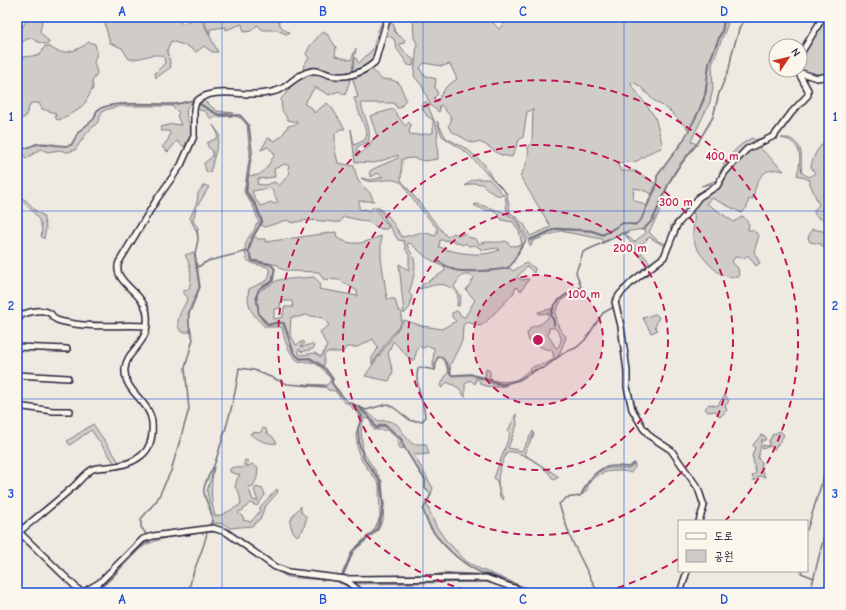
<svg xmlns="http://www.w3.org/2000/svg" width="846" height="610" font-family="'Comic Neue','Poor Story',sans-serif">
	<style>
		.green { fill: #d0cdc9; stroke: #797882; fill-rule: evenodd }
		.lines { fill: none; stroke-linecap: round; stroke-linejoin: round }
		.stream { stroke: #716f7c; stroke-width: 1.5 }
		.minor-casing { stroke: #22223b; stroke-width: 8 }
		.minor { stroke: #fbf7ec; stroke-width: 5 }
		.grid { fill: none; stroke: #1d4ed8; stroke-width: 1; stroke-opacity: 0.55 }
		.ring { fill: none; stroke: #c2185b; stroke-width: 2; stroke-dasharray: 7 5 }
		.centre { fill: #c2185b; stroke: #fbf7ec; stroke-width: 2 }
		.ring-label { font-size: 12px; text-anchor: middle; font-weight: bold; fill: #c2185b; stroke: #fbf7ec; stroke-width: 4; stroke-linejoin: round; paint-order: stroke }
		.neatline { fill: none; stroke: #1d4ed8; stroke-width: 1.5 }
		.grid-label { font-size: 13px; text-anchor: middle; font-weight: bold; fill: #1d4ed8 }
	</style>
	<rect width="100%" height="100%" fill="#eeeae2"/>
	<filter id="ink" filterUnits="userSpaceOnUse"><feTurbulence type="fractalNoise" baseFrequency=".025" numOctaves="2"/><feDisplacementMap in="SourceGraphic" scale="8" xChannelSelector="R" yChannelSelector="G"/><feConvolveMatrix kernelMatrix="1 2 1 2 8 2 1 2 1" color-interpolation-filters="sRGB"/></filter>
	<g filter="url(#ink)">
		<path class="green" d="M28 17H43L40 32 49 42 48 44C32 45 35 29 17 47V29L22 28Z
			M103 17H176L181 23C189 23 193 17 200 17L218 52H212L204 46 196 52 187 46 171 41 167 50 171 67 156 78 155 73 165 63 164 56C152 52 141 60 129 59L122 48 110 43Z
			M202 17H276L282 28 289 33 288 35 277 30H263L257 25 251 31 244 32 242 24 226 30V27L210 29V35Z
			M384 17H388L375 61 352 75 355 57 359 63 373 49 378 31Z
			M389 17H397L393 18 391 23 394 25C393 35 400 35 405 40L404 43 399 44 406 54 414 60 413 66 408 65 397 49 394 39 389 36H383Z
			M413 17H493L492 22 499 29 504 24 505 17H724L722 30 709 62 704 100 689 130 669 110 653 100 641 87 633 82 630 83 655 117 662 143 661 148 651 152 637 161 619 163 618 165 621 171H636L656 184 652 194 640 189 634 188 633 199 646 206C642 222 639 226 623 223L603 234 591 230 556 228 528 240 518 221 507 212 505 192 467 153 442 136 437 121 446 138 467 149 484 164 492 178 507 193 510 212 524 224 530 236 551 227 520 176C525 168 530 158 528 148L532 142 533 109 527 112 523 137 519 140 512 157C508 156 503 156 499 154 490 149 483 139 472 143L451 131 448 126 451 122V117L441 105 439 106 440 110 439 112 431 106 422 86 414 76 417 43 414 38ZM424 63 442 66 450 64 457 79 446 87 437 102 434 98 438 94 435 87 436 79 423 75 420 68Z
			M725 17H728V23L712 65 713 89 710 102 691 141 696 144C687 155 677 166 670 180 662 194 658 211 648 225L644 229 624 232 603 242 602 239 560 231 533 241 531 246 528 242 556 229 591 231 603 235 623 223 635 225 641 220 656 189 657 176 683 141 697 116 704 100 710 62 723 30Z
			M824 17H829V75L818 77 799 70 800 60Z
			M322 32 327 34 336 47 335 56 351 60 356 48 351 75 343 76 321 71 303 74 304 64 309 58 306 54 310 46Z
			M89 42 95 44 97 53 94 62 97 73 92 82 93 88 85 103 78 110 59 120 56 119 55 113 42 109 39 103H31L25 117 17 121V55L24 57 40 55 45 46C50 46 52 49 57 51 67 55 80 49 89 42Z
			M370 67 381 79 392 80 399 83 406 99 400 108H397L394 103H361C363 116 373 129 368 142L357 147V156L370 146V142L377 136 370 116 393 109 405 126 409 122 411 125 409 131 410 134 417 135 433 133V120L427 116 421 106 426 101 438 130 437 137 438 159 425 161 413 158 402 159 401 180 447 237 454 233 459 236 465 233 468 237 476 239 479 244C487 240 497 244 506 241L511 246 522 245 519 231 513 222 502 220 495 211 484 210 474 205 477 204 506 213 517 222 526 241C517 247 515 263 509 267 504 271 464 271 456 270 449 268 443 263 437 260V261C443 265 448 268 454 270 464 274 500 271 510 268L513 271 526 263 535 268 534 273 527 266 517 277 522 280 529 279 521 291 516 287 513 294 485 323 480 326 467 322 463 325 462 341 450 365 451 373 447 363 441 356 437 358 435 365 436 369 433 367 434 348 428 346 423 348 418 346 414 360H411L393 341 388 354 393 372 389 381 365 376 404 320 422 326 442 329 456 321 452 317V313L457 311 463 317H465L475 300 466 290 474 278C463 270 459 278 454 287L461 296 459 306H457L458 295C444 278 435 286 419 289L422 285 445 271V268L426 257 410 243 407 244C408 250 413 253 414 259 417 269 412 283 409 293L412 296 410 307 404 314 399 264 409 270V255L406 250 404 241 398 240 377 206 389 217 402 237C418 235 418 229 435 236L437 233V228C428 218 419 207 411 197 407 192 406 185 400 182 387 175 372 187 361 178L371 180 383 177 378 173 371 177 369 173 371 170 398 158V155L375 163 355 162 351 129 354 145 365 140 367 134 354 98 358 97 352 76ZM440 240 454 241 463 245 465 243 469 246 475 245 483 250 498 248 499 250C482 258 456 253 439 247Z
			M310 72 351 77 345 95 339 91 329 95 315 87 304 104 312 108 314 113 327 103 332 108 345 129H340L335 134V150L338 163 354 166 358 181 370 193 374 201H359V208L361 210 366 209 369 211 375 206 381 217 389 227 387 229H381L368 222 346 217H343L340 222C334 223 329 221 323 221 313 220 302 220 292 223L287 220 265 227 261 225 263 222 256 204 247 191 248 175C263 179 268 165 275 154L268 147 261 150 268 138 274 141 281 137 288 126 297 124V122L288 120 282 110 281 99 290 88 292 82ZM285 164 289 166 288 169 290 173 279 186 275 182 265 185 257 184 258 179 275 177 274 169ZM271 188 278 202 274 204 271 202 261 206 255 199 252 191Z
			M206 96 204 101 217 111 234 113 218 114 199 103 198 104 218 115 240 116 248 125 252 155 249 161 245 192 256 208 261 222 251 238 248 250 245 251C245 235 255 234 256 224L259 223 254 208 244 192 250 155 247 125 241 118 234 116 214 117 211 119 205 111 199 110 196 106 197 103Z
			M194 100 196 101C181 105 186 120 193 129V136L189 138 184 147 177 141 168 152 162 147 168 140 170 134 169 131H161V127L173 124 181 125 177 115 179 113 172 106H121L108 109 103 111 97 123 86 134 75 150 67 152 59 150 48 152 40 149 26 159 23 154 17 151V149C25 151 29 146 36 145 47 142 60 149 72 145L77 134 95 118 97 110C112 100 153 106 173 105 180 104 187 102 194 100Z
			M213 125 220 135 210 173 206 171 204 163 213 156 212 150 208 147 207 143 217 138 218 134Z
			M771 135 774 136 753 144 682 218 666 252 622 291 620 288C629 281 639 275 648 267L624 233 634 242 646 233 645 229 653 220 662 198C664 207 653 224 649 232L658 241 666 244 670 236 671 225 687 209 694 198 716 183 701 186 717 180C723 162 735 146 752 138L755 140ZM649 237 666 247 664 253 651 264 636 246 643 243Z
			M781 138H789C807 147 799 159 802 173L809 177 815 173 811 167C812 160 817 148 823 144L829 145V218L827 217 825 220C819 218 814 217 814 210L819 205 810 184V180L797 175C802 159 802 141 781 138Z
			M756 144 784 171C762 165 756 181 753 199H749L747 207 742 213 712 198 706 203 734 222 743 216 749 224 748 230H752L759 235 754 252 760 263 756 266 748 255 744 258 735 257 732 262 738 268 739 277C734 277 728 277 723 275 713 271 693 248 693 237 692 228 697 217 692 209L695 203 724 178 741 155Z
			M477 179H489L504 195C495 197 488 190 482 184L474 183 465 186 472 180Z
			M204 185 209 187 196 208 193 221 199 229 196 230 198 235 190 218 197 202 198 193Z
			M17 197C30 198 32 212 43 215L46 228 44 239 41 236C45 221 32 211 22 200L17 203Z
			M812 229 828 232 829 246H822L821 244 810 242 808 238Z
			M336 232 337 238C355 247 363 243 381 236V258L387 299H395L398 310 402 312 401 324 390 337 372 364V358L378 348 373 339 357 347H346L343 352H327L324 356V366L310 358H301L294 353 284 323 278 322 269 324 259 314 257 297 258 292 278 280 314 277 320 283 319 289 358 296 357 291 340 280 323 279 319 272 290 271 281 269 278 265 253 260 249 251 254 236 258 239H265V242ZM281 301H292L293 307H284L283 317 274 319V309L280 308ZM305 315 323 318 329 325 320 332 327 346 321 357 315 353 301 355 298 352 299 349 302 352 313 349 314 346 312 344 302 347 301 345 305 343 303 341 296 345 290 333 291 317H299Z
			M194 252 199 287 188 313 190 332H181C173 320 183 309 188 298L182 291 188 290C193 280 191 264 185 255Z
			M245 252H248L252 262 270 265 274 269 272 281C255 289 256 289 258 307 259 317 260 319 268 326L278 323 283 324 293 353 300 359H309L314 362 325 369 332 380 331 383 338 393 347 400 345 403 335 391 328 390 325 386 302 384 327 385 331 380C327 373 319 363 310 362 306 361 302 363 298 361 289 355 283 337 282 327H265C254 316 245 306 249 289L268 280 270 272 268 267 254 264 247 260Z
			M575 290 561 301 555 313 559 328 566 337 559 355 544 368 536 369 519 380 503 384 477 376 485 377 486 369 490 371V379C499 383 514 383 522 376 526 373 530 368 535 366 546 362 543 367 554 358L552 350C546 350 537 346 533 341H529L527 334 531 327 541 324 548 318 549 313 539 314 538 312 554 308C550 320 553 315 554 325L555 322 551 314 556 303 564 296ZM549 328H555C561 336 564 339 557 348H556L548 335Z
			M655 314 659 317 655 327 658 330 651 333 643 318Z
			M448 372 452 376 471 375 497 385H507C501 388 485 388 480 383 479 381 478 379 476 378L475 384 470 380 465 384V397L459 388 447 382 442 388 440 386Z
			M725 395 729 401 725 406 727 410 720 417 715 411 708 412 705 409 709 404 717 406Z
			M348 401 362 416 358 429 359 444 364 459 380 482 383 505 378 527 353 550 342 576H436L447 573 490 576 534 593 494 579 346 578 317 574 341 576 352 551 374 530 380 517 379 484 362 461 358 452 356 434 361 417 347 403Z
			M354 405 370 419 375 428 384 426 401 440V445L404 448 400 449 396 437 387 430H374L369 419 364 418 361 430 363 452 382 481 384 505 383 519 378 530 354 551 343 576 354 550 377 530 382 515 384 505 381 481 364 459 359 443 358 429 363 416Z
			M359 407 379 421C402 418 399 433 413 444H426L429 454 414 455 433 488 427 505 436 526 444 538 466 561 480 569 539 593 479 572 456 557 436 535 428 522 423 510 431 494 425 487 426 480C421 472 401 446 402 439L387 425 381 424 376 427 371 418Z
			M516 414 517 425 508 448 522 451 533 431 534 434 524 454 559 477 553 480C550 469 519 449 507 452 498 472 494 481 504 500L500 497 497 481 494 478 510 434 508 431Z
			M93 424 120 463 115 464 91 430 70 445 67 441Z
			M263 428 266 429 267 433 272 436 277 443C268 445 256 439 250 434L252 432 260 433Z
			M780 431 784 435 774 450 771 446 762 449 763 445 766 446 769 445V440L771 439 772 435Z
			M761 435 765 436 766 439 764 441 762 439 758 459 762 462 761 468 765 477 759 476 754 481 752 476 756 473 752 455 755 448 753 445Z
			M245 460 248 461 247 467 252 464 258 468 257 478 253 486 248 487 253 500 258 501 254 490 256 487 263 489 265 495 257 506 250 503 242 511H240L238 513 244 518 243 520 251 522 260 511V507L277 489 278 492 264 508 261 518 252 526 230 528 224 524 213 523 207 491 214 467C211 484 210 499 215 516 222 516 235 508 241 504L239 492 235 487 237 479 240 475 230 472V469L233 467 243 468Z
			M635 464V467L631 473C620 469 598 470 590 482 587 487 588 491 582 495 585 490 587 481 591 478 606 464 611 469 629 468Z
			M301 506V512L307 517 303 530 297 536 292 530 290 522 294 514Z
			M202 529 222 531 275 568 342 581 360 593H355L345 585 335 581 287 577 225 535C213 530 201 533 188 535 172 537 156 538 141 548 127 557 105 593 89 593L145 540Z
			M346 579H481L526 593H520L489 582 354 584Z"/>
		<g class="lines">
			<path class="stream" d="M198 103 218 115H240L249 125 252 151 246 192 257 207 262 222 252 239 248 251 253 261 271 264 275 269 273 281 259 289 256 297 259 315 268 325 278 322 284 323 294 353 300 359 310 358 315 361 326 369 333 379 332 383 344 398
				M17 148C24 151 29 146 36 144 47 141 60 148 71 145L79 131 94 119 96 112C106 99 155 105 172 104 180 104 186 101 194 100
				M642 230 653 220 670 181 678 168 697 144 713 117 719 93 729 69 732 53 740 26 748 17
				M529 240 556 229 591 231 603 235 623 223 635 225 641 220 650 198 656 188 657 176 683 141 697 115 706 92 709 62 722 30 725 17
				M438 261C443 264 449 268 455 270 462 272 505 271 510 266 515 262 519 249 525 242
				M196 268 208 261 248 251
				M576 289 581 287 576 272 583 252 624 233H628
				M554 325C555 320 552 320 551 316 550 305 565 294 574 290
				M349 402 366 410 387 404 393 407 411 421H422L425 418C425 402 412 380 419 367L435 370 437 358 441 357C448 362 446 370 452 375L471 374 502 385 519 380 536 370 544 368 565 352 576 348 585 340 603 313 612 308
				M352 404 362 416 358 429 359 443 364 459 380 481 383 505 382 515 377 530 353 550 342 576 435 575 447 573 490 575 535 593
				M358 406 374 423 376 428H378L381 425 386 426 402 440C401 446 420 472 425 480V488L431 494 423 510C425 514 425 518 427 521 435 540 466 569 486 574
				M209 526C219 516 202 501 204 489 205 480 212 471 215 463 225 431 235 401 239 368L254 370 287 384 325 387
				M807 530 829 460
				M146 534 141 527V519L157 500 171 471 189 409 185 368 193 339 189 325V314L200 287 195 253 198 240 197 229
				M802 571 801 573 814 578
				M94 593 112 577 144 544 150 541
				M189 593C189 575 204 552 207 532
				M598 593 571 539 559 504 566 498 580 496C588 482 595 467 613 466 621 465 628 470 634 463
				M810 593 829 516"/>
			<defs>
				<path id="minor" d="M800 55 823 17
					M798 72 817 78 829 76
					M17 322 21 315C29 312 43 308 51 314 53 316 54 319 57 320 62 322 70 323 75 324 99 328 123 324 147 326
					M17 347 67 349
					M17 375 68 378
					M17 406 53 411H70
					M699 521 704 506 698 488 671 450 651 437 643 428 632 409 627 387V371L621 326 615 302 620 294 633 281 664 257 677 225 689 211 699 197 717 186 725 172 747 149 774 136 792 112 808 95V90L797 70
					M17 530 82 593
					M19 532C37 517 55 503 73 487 79 482 85 473 93 469 98 467 103 468 108 467 120 466 133 463 142 455 152 447 153 434 152 422 150 401 123 391 125 369 126 349 150 346 147 315 145 291 111 283 119 262L157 199 181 165 194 136V109L196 102C210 87 238 95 256 94 264 94 276 92 283 88 292 82 300 73 312 71 319 70 324 73 330 75 346 79 363 73 375 62L388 17
					M341 579 348 582 362 593
					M82 593 99 583 143 539 153 536 213 528 226 532 275 567 289 572 346 579 486 578 528 593
					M680 593 687 571"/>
			</defs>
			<use href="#minor" class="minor-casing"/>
			<use href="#minor" class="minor"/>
		</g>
	</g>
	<path class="grid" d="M222 17V593M423 17V593M624 17V593M17 211H829M17 399H829"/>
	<circle cx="538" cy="340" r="65" fill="#c2185b" fill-opacity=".12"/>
	<g class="ring">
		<circle cx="538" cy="340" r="65"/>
		<circle cx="538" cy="340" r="130"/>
		<circle cx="538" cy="340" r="195"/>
		<path d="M678 559A260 260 0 0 1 599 593M477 593A260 260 0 1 1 725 521"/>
	</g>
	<circle cx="538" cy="340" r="6" class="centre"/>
	<g class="ring-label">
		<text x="722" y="160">400 m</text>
		<text x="676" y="206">300 m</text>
		<text x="630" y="252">200 m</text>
		<text x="584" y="298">100 m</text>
	</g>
	<rect width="846" height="610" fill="none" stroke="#fbf7ec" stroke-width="44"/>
	<rect x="678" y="520" width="130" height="52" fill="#fbf7ec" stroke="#a4a2a5"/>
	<rect x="686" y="533" width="20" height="6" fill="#fbf7ec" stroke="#a4a2a5"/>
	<text x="714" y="540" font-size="12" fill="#22223b">도로</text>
	<rect x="686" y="550" width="20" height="12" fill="#d0cdc9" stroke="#a4a2a5"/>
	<text x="714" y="560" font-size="12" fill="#22223b">공원</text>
	<g transform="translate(788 58) rotate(55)"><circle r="19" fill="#fbf7ec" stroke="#a4a2a5"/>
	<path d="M0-3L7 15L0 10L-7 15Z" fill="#c8321e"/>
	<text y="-6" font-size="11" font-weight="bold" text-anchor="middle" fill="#22223b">N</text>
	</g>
	<rect x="22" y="22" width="802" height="566" class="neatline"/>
	<g class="grid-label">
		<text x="122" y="16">A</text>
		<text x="323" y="16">B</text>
		<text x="523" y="16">C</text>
		<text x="724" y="16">D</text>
		<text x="11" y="121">1</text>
		<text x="835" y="121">1</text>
		<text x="11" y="310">2</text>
		<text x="835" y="310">2</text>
		<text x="11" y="498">3</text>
		<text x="835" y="498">3</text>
		<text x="122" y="604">A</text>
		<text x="323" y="604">B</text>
		<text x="523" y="604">C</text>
		<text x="724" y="604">D</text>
	</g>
</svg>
